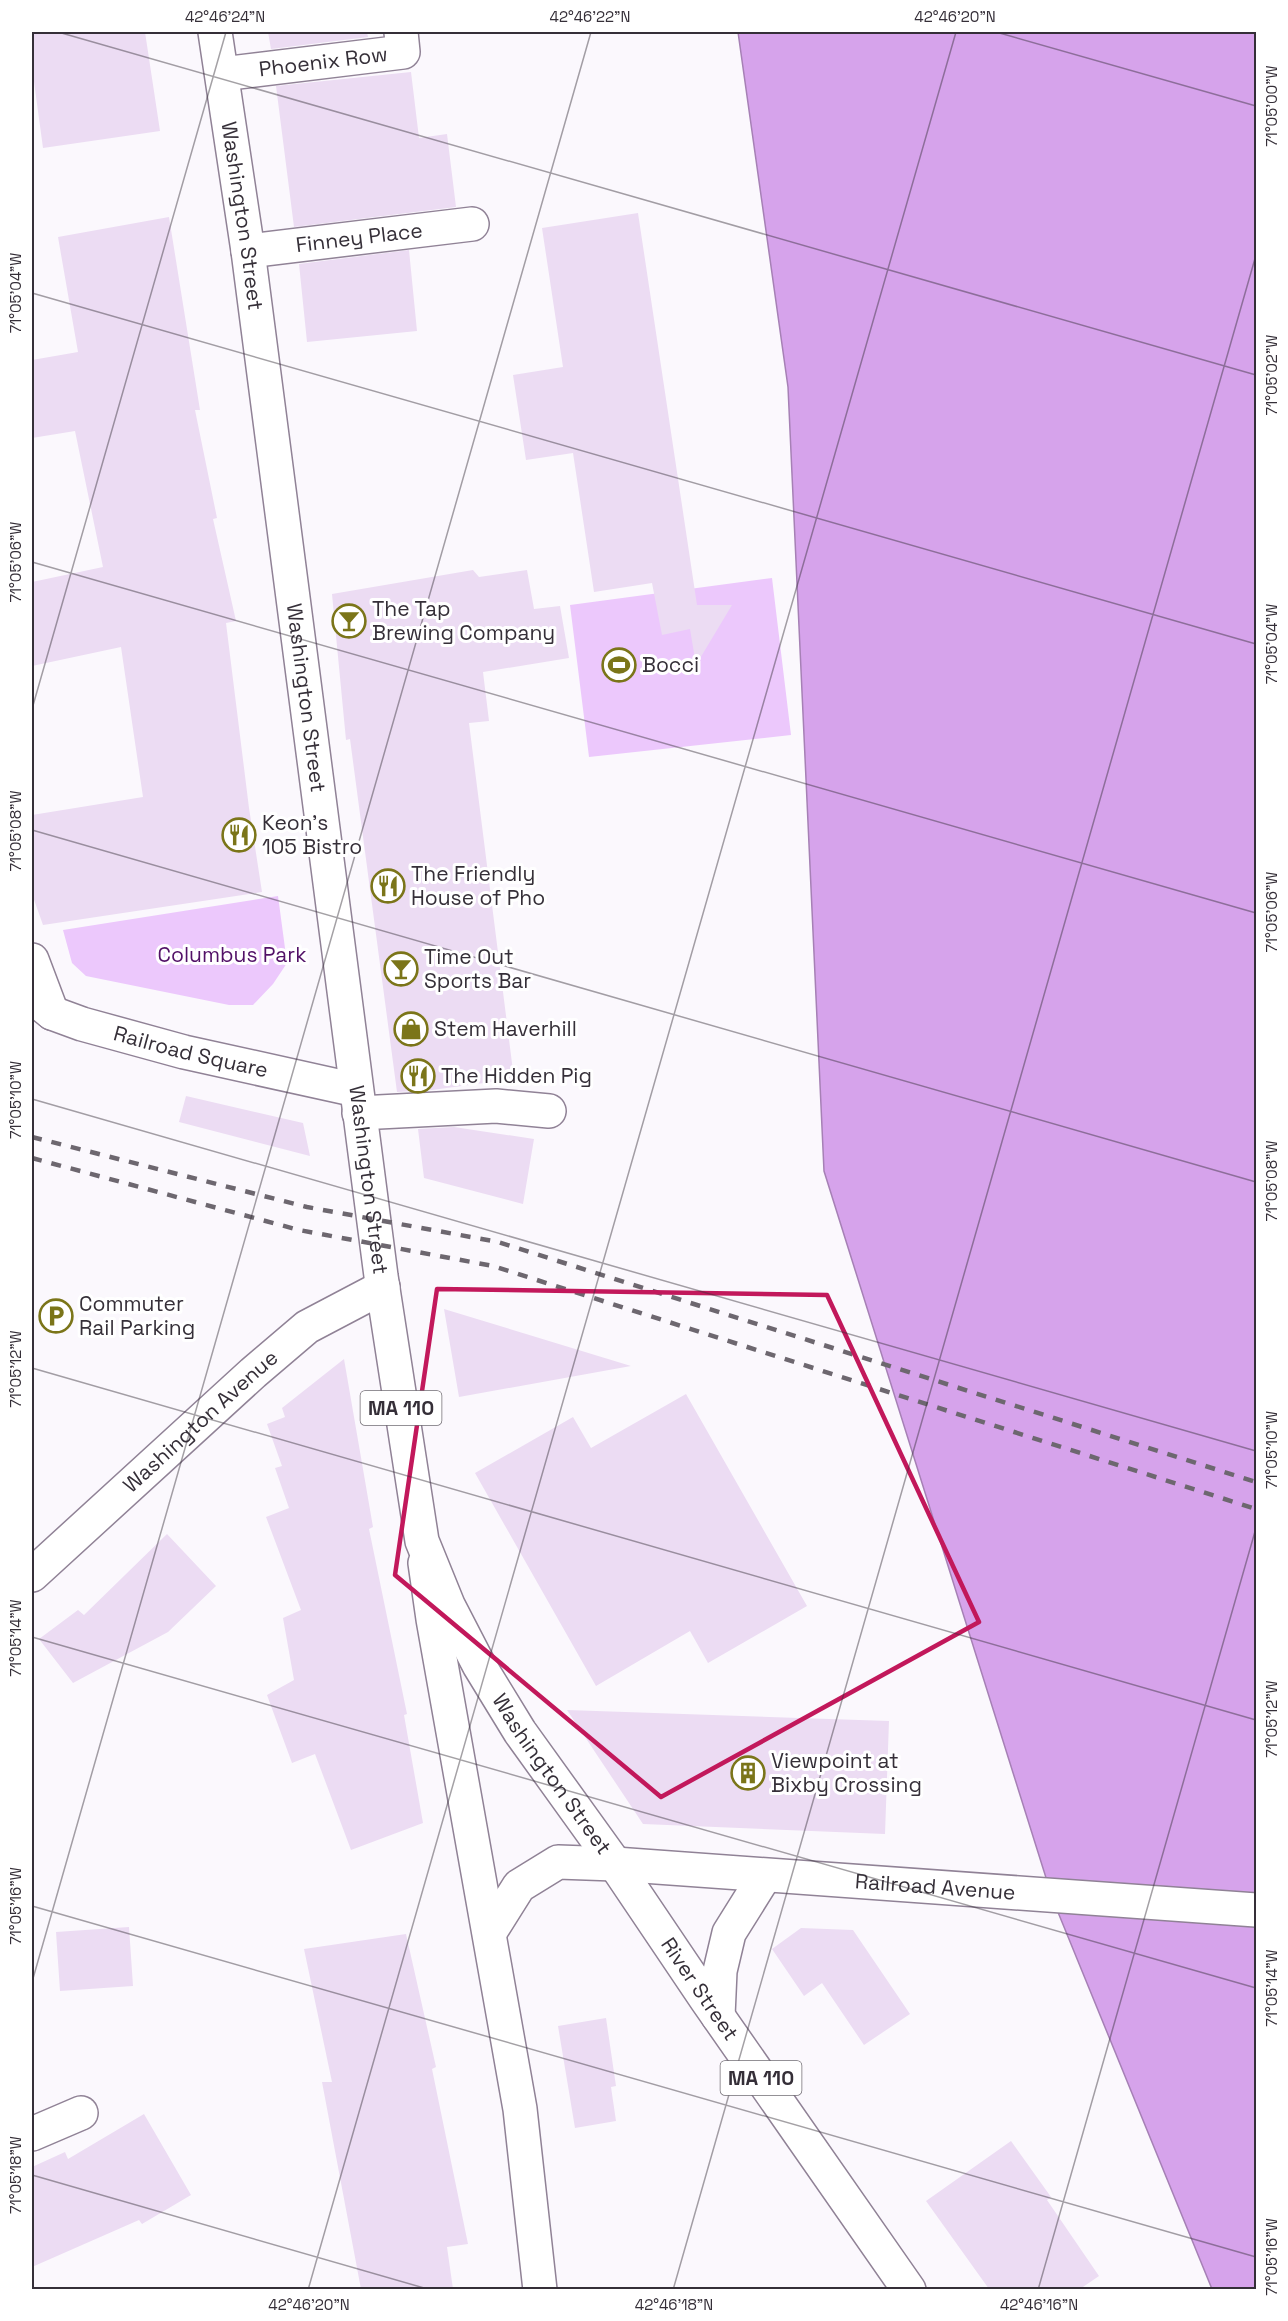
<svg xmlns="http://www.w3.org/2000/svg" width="1288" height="2321" font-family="'Space Grotesk',sans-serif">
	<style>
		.green { fill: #ecc8fc }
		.water { fill: #d6a3eb; stroke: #a680b5; stroke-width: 1.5 }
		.building { fill: #ecdcf3 }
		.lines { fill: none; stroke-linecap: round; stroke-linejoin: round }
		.minor-casing { stroke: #908296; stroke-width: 36 }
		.major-casing { stroke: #908296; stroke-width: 36 }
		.minor { stroke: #fff; stroke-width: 33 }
		.major { stroke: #fff; stroke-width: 33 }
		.rail { stroke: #6d676f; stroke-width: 4.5; stroke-dasharray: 10 10; stroke-linecap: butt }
		.marked { fill: none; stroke: #c2185b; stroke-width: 4.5; stroke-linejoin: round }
		.ticks { fill: none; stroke: #352f38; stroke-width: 1.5; stroke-opacity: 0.45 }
		.labels { text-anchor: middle; stroke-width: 6; stroke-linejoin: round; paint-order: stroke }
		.shield { fill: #fff; stroke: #726d74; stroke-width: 1.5 }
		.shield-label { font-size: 20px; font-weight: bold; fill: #352f38 }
		.street-label { font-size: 21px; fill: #352f38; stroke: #fff }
		.poi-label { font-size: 21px; fill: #352f38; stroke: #fff; text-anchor: start }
		.park-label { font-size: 21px; fill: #521167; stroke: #fff }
		.neatline { fill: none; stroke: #352f38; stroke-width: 2 }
		.ticks-label { font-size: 15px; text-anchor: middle; fill: #352f38 }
	</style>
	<rect width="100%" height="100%" fill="#fbf8fd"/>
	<path class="green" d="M772 578 791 735 589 757 570 605Z
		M278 896 287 963 273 984 253 1005H229L86 976 72 963 63 930Z"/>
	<path class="water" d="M738 32H1256V2289H1212L1053 1900 824 1171 788 387Z"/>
	<path class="building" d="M32 32H145L160 131 43 148 32 67Z
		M268 32H367L368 37 271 49Z
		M411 72 419 138 447 134 456 207 294 227 276 86Z
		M638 213 697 605H732L696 665 690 629 662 635 652 583 594 592 573 453 526 460 513 375 563 367 542 228Z
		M169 217 200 410H195L217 518 213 519 236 621 226 623 249 808 262 892 43 925 32 894V815L143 797 121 647 32 666V582L103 567 75 431 32 438V360L78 352 58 237Z
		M409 250 417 331 307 342 299 264Z
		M473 570 479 577 527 570 534 609 560 606 569 658 483 672 489 721 469 723 514 1079 432 1090 397 1092 350 739 346 740 332 594Z
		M186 1096 303 1123 310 1156 179 1122Z
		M454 1127 534 1139 523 1204 424 1178 418 1129Z
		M444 1309 631 1366 459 1397Z
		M344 1359 373 1527 369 1529 407 1714 404 1715 423 1823 351 1850 315 1754 292 1763 267 1695 294 1680 283 1618 301 1610 266 1517 289 1508 275 1468 282 1466 267 1424 285 1417 282 1408Z
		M686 1394 807 1606 708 1663 690 1631 596 1686 475 1473 573 1417 591 1448Z
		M167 1534 216 1586 168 1632 73 1683 39 1639 78 1610 84 1615Z
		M567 1710 889 1721 885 1834 643 1824Z
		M129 1927 133 1986 60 1991 56 1932Z
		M801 1928 853 1930 910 2014 864 2045 822 1983 804 1996 772 1949Z
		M406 1934 436 2067 432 2069 468 2244 447 2247 453 2289H361L322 2082H332L304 1949Z
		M606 2018 616 2086 611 2087 616 2121 575 2128 558 2026Z
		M144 2114 191 2195 142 2224 139 2220 32 2267V2167L65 2152 68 2159Z
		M1011 2141 1051 2197 1047 2200 1099 2276 1080 2289H989L926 2201Z"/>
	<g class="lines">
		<defs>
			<g id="minor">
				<path id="s1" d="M222 74 403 52 401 32"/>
				<path id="s2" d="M248 251 472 224"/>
				<path d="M32 960 52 1013"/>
				<path d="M359 1113 496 1106 549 1111"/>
				<path d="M425 1563 433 1619 520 2109 540 2290"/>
				<path id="s3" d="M32 1575 253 1373 307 1327 383 1287"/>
				<path d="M490 1932 519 1886 558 1862 615 1864"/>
				<path d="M32 2134 81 2113"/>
			</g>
			<g id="major">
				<path id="s4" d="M215 32 248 251 381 1276 422 1541 448 1605 479 1665 520 1732 615 1864 706 1999 909 2290"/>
				<path id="s5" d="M32 997 52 1013 82 1024 184 1052 356 1090"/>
				<path id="s6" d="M615 1864 1256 1910"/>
				<path d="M718 2016 720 1971 729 1933 764 1877"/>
			</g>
		</defs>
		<use href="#minor" class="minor-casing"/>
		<use href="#major" class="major-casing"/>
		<use href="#minor" class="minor"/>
		<use href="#major" class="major"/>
		<path class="rail" d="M32 1137 307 1207 498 1242 1256 1482
			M32 1158 299 1230 493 1266 1256 1509"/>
	</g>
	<path class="marked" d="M437 1289 827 1295 979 1622 661 1797 395 1575Z"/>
	<path class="ticks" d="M58 32 1256 375M996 32 1256 106M32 293 1256 644M32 562 1256 913M32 709 226 32M32 830 1256 1182M32 1099 1256 1451M32 1368 1256 1720M32 1637 1256 1988M32 1906 1256 2257M32 1982 591 32M32 2175 431 2290M308 2290 956 32M673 2290 1256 255M1038 2290 1256 1528"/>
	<defs>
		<symbol id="bar-ring" viewBox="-11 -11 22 22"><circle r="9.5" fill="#fff" stroke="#7b7519" stroke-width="1.5"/><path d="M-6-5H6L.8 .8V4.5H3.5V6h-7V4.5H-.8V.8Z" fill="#7b7519"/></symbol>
		<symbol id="stadium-ring" viewBox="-11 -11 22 22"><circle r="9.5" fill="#fff" stroke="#7b7519" stroke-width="1.5"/><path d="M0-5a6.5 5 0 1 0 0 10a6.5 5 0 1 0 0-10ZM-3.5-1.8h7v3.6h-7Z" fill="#7b7519"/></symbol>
		<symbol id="restaurant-ring" viewBox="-11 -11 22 22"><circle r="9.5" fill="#fff" stroke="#7b7519" stroke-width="1.5"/><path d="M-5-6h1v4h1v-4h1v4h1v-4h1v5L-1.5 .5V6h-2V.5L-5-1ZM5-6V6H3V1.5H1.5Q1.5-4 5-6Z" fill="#7b7519"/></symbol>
		<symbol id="shop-ring" viewBox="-11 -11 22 22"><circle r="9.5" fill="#fff" stroke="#7b7519" stroke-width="1.5"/><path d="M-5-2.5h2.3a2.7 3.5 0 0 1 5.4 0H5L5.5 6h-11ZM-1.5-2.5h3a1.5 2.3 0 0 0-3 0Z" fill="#7b7519"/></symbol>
		<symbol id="parking-ring" viewBox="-11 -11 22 22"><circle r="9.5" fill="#fff" stroke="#7b7519" stroke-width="1.5"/><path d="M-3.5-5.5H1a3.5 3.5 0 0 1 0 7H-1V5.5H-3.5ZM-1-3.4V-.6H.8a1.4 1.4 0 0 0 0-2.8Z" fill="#7b7519"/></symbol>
		<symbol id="building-ring" viewBox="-11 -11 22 22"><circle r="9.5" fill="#fff" stroke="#7b7519" stroke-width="1.5"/><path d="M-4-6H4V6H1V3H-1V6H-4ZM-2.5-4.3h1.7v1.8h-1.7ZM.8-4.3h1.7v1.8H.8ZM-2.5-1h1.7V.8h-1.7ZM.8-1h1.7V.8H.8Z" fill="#7b7519"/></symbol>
	</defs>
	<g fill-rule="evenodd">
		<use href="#bar-ring" x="330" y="602" width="38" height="38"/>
		<use href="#stadium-ring" x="600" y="646" width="38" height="38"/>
		<use href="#restaurant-ring" x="220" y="816" width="38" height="38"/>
		<use href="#restaurant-ring" x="369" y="867" width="38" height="38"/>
		<use href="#bar-ring" x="382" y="950" width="38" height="38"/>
		<use href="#shop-ring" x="392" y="1010" width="38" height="38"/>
		<use href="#restaurant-ring" x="399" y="1057" width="38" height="38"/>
		<use href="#parking-ring" x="37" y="1297" width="38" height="38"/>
		<use href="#building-ring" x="729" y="1754" width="38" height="38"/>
	</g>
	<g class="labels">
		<g class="shield">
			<rect x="360.5" y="1391" width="81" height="34" rx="4.5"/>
			<rect x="720.5" y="2061" width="81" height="34" rx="4.5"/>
		</g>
		<g class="shield-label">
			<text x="401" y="1415">MA 110</text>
			<text x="761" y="2085">MA 110</text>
		</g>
		<g class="street-label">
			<text dy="7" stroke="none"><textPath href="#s1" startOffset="102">Phoenix Row</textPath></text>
			<text dy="7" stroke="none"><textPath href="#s4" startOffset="186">Washington Street</textPath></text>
			<text dy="7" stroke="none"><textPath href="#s2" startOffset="112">Finney Place</textPath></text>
			<text dy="7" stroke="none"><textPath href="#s4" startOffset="672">Washington Street</textPath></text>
			<text dy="7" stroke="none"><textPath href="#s5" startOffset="170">Railroad Square</textPath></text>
			<text dy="7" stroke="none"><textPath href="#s4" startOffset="1158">Washington Street</textPath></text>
			<text dy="7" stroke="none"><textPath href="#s3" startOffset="228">Washington Avenue</textPath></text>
			<text dy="7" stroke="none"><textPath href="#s4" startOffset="1791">Washington Street</textPath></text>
			<text dy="7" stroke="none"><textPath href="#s6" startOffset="321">Railroad Avenue</textPath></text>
			<text dy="7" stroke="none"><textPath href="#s4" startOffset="2052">River Street</textPath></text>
		</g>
		<g class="poi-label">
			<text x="372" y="616">The Tap<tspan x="372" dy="24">Brewing Company</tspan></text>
			<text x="642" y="672">Bocci</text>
			<text x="262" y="830">Keon's<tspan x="262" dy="24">105 Bistro</tspan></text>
			<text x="411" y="881">The Friendly<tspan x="411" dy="24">House of Pho</tspan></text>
			<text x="424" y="964">Time Out<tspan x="424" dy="24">Sports Bar</tspan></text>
			<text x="434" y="1036">Stem Haverhill</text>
			<text x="441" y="1083">The Hidden Pig</text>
			<text x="79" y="1311">Commuter<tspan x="79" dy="24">Rail Parking</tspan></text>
			<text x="771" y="1768">Viewpoint at<tspan x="771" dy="24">Bixby Crossing</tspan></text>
		</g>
		<g class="park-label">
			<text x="232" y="962">Columbus Park</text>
		</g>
	</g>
	<rect width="1288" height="2321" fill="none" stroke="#ffffff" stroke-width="66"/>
	<rect x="33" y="33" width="1222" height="2255" class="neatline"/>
	<g class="ticks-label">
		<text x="225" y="22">42°46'24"N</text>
		<text x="590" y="22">42°46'22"N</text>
		<text x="955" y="22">42°46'20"N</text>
		<text transform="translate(1272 106) rotate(-90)" y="5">71°05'00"W</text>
		<text transform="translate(16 293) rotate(-90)" y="5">71°05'04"W</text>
		<text transform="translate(1272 375) rotate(-90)" y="5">71°05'02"W</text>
		<text transform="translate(16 562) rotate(-90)" y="5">71°05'06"W</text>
		<text transform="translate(1272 644) rotate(-90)" y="5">71°05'04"W</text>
		<text transform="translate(16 831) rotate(-90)" y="5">71°05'08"W</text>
		<text transform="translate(1272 912) rotate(-90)" y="5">71°05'06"W</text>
		<text transform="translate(16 1100) rotate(-90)" y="5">71°05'10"W</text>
		<text transform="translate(1272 1181) rotate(-90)" y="5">71°05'08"W</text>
		<text transform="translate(16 1369) rotate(-90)" y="5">71°05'12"W</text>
		<text transform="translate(1272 1450) rotate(-90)" y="5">71°05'10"W</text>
		<text transform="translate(16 1638) rotate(-90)" y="5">71°05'14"W</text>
		<text transform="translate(1272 1719) rotate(-90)" y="5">71°05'12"W</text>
		<text transform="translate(16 1906) rotate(-90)" y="5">71°05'16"W</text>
		<text transform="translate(1272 1988) rotate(-90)" y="5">71°05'14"W</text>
		<text transform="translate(16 2175) rotate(-90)" y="5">71°05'18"W</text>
		<text transform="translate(1272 2257) rotate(-90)" y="5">71°05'16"W</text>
		<text x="309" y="2310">42°46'20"N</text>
		<text x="674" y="2310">42°46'18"N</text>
		<text x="1039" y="2310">42°46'16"N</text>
	</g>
</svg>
